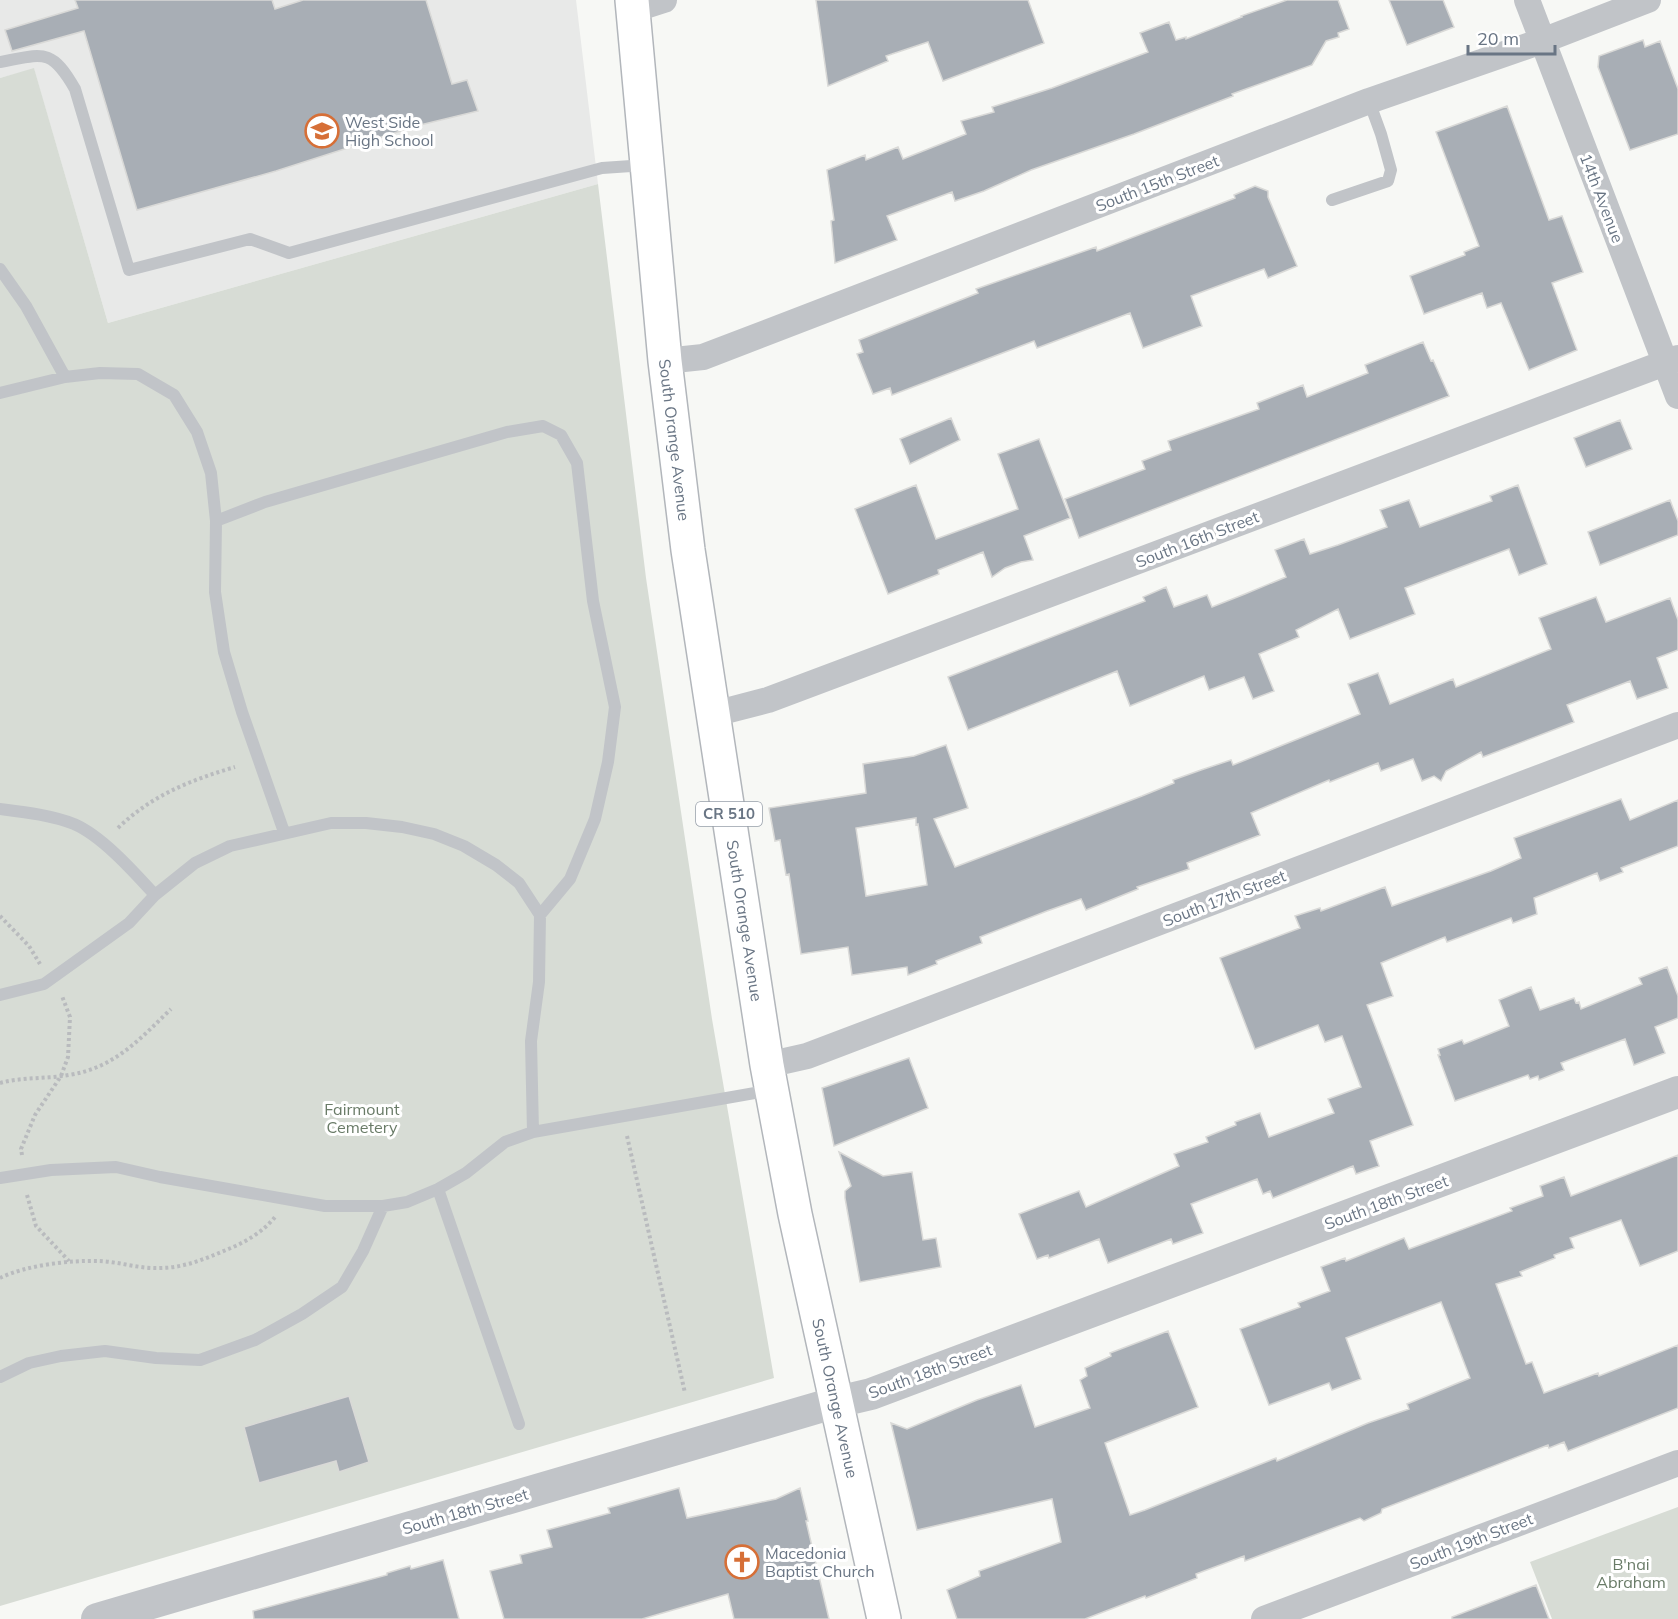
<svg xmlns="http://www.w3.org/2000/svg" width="1678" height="1619" font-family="Mulish,sans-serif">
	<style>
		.built { fill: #e8e9e8 }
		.green { fill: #d7dcd5 }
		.building { fill: #a8aeb5; stroke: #d9d9d7; stroke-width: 1.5; fill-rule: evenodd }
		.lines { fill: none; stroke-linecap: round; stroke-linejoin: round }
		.primary-casing { stroke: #b2b6bb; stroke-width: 36 }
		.path { stroke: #b9bbbe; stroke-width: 4; stroke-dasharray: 3 3; stroke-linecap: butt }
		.service { stroke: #c1c4c8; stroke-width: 12 }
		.minor { stroke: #c1c4c8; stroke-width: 26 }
		.tertiary { stroke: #c1c4c8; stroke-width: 32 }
		.primary { stroke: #fff; stroke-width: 33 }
		.labels { text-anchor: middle; stroke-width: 6; stroke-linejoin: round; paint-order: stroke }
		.shield { fill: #fff; stroke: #969ea9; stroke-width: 1.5 }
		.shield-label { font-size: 15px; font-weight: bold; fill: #697584 }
		.poi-label { font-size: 16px; fill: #697584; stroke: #fff; text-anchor: start }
		.street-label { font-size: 16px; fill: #697584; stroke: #fff }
		.park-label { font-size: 16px; fill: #697b67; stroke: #fff }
	</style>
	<rect width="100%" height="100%" fill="#f7f8f5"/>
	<path class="built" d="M0 0H576L598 184 108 323 34 69 0 78Z"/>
	<path class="green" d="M34 68 108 323 598 184 646 578 712 1019 774 1378 0 1606V78Z
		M1678 1507V1619H1552L1530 1562Z"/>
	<path class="building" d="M75 0H272L275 9 303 0H426L452 84 467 80 478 111 416 126 276 171 137 210 84 31 12 51 5 30 78 8Z
		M816 0H1028L1044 43 943 81 928 42 886 56 888 61 828 86Z
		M1287 0H1338L1349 29 1338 33 1339 37 1326 41 1312 65 1232 94 1233 96 1134 134 1031 170 984 191 955 201 952 192 887 216 897 240 835 263 831 221 834 220 827 170 865 155 866 160 898 147 903 159 966 134 961 121 994 112 992 107 1052 88 1148 52 1140 33 1169 22 1176 40 1186 37V39L1242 17 1241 16Z
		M1389 0H1443L1454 27 1407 45Z
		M1643 40 1645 47 1660 41 1678 89V134L1630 150 1598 67 1599 56Z
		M1507 106 1549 220 1562 216 1583 272 1552 283 1577 350 1529 370 1501 303 1487 308 1482 293 1424 314 1410 276 1465 255 1464 252 1479 246 1436 132Z
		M1255 186 1268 191V197L1297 266 1268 278 1264 269 1191 296 1202 326 1143 348 1130 313 1037 348 1034 341 892 395 890 388 873 394 857 354 863 352 859 340 978 293 976 289 1096 247 1097 251 1235 198 1234 195Z
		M1423 342 1431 361 1433 360 1449 396 1079 538 1065 499 1145 469 1142 461 1171 450 1168 441 1259 409 1257 403 1303 385 1307 397 1368 373 1365 365Z
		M951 418 960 440 910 464 900 439Z
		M1620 420 1632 449 1586 467 1574 438Z
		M1039 439 1070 518 1024 536 1033 560 1021 562 1005 568 992 577 983 552 938 570 939 574 888 594 855 509 916 485 936 539 1018 509 998 454Z
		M1518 485 1547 564 1519 575 1509 549 1405 588 1415 614 1350 639 1338 609 1296 630 1299 637 1259 654 1274 691 1253 699 1244 677 1209 690 1204 676 1130 706 1117 671 968 730 948 677 1145 601 1143 597 1166 587 1174 607 1207 595 1212 607 1245 594 1286 577 1275 550 1304 539 1310 554 1338 545 1387 527 1380 510 1409 500 1420 527 1492 501 1490 496Z
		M1670 500 1678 521V535L1600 565 1588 532Z
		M1596 597 1606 622 1670 598 1678 620V650L1657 658 1668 688 1637 699 1630 681 1567 705 1574 722 1483 757 1481 752 1446 771 1441 781 1434 776 1422 781 1413 759 1381 771 1378 763 1330 782 1329 780 1251 813 1260 835 1187 863 1189 869 1137 887 1138 889 1086 910 1081 899 1047 911 980 937 982 943 936 961 937 964 908 975 907 967 852 975 848 947 801 954 789 874 786 875 780 840 775 841 769 808 866 793 863 764 914 756 946 745 968 808 934 819 955 867 1142 796 1174 783 1173 780 1201 770 1231 760 1233 765 1360 714 1348 684 1378 673 1390 704 1453 679 1456 687 1551 649 1539 618ZM916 818V825L918 824 927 885 866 896 856 828Z
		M1621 799 1630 820 1678 800V846L1621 868 1623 872 1600 881 1597 873 1534 898 1537 914 1513 923 1511 918 1447 942 1445 937 1381 963 1393 996 1367 1005 1413 1125 1370 1141 1379 1166 1356 1174 1353 1166 1273 1198 1270 1191 1263 1194 1257 1179 1191 1204 1203 1233 1173 1244 1171 1239 1108 1263 1099 1239 1049 1258 1048 1255 1037 1259 1019 1214 1079 1191 1086 1207 1179 1166 1174 1154 1208 1142 1206 1137 1236 1125 1235 1122 1260 1113 1269 1137 1334 1113 1328 1099 1361 1087 1342 1036 1325 1042 1318 1025 1255 1049 1220 958 1300 928 1295 916 1320 908 1321 911 1385 887 1392 906 1491 871 1521 858 1514 838Z
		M1667 967 1678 996V1018L1655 1027 1665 1053 1634 1065 1625 1039 1561 1063 1564 1070 1539 1080 1538 1076 1530 1079 1528 1075 1455 1101 1438 1055H1440L1438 1049 1462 1040 1464 1044 1509 1026 1499 1000 1531 987 1540 1010 1574 998 1576 1003 1579 1002 1581 1009 1642 984 1639 978Z
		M909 1058 928 1108 834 1146 822 1088Z
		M839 1152 883 1176 912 1172 923 1240 936 1238 941 1267 860 1282 845 1198V1191L851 1186Z
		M1678 1155V1251L1640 1266 1621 1220 1570 1238 1574 1248 1554 1255 1555 1258 1520 1272 1522 1276 1496 1284 1526 1364 1532 1362 1544 1393 1598 1373 1599 1376 1678 1345V1408L1568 1451 1564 1442 1549 1448 1548 1445 1382 1509 1381 1513 1364 1521 1360 1518 1245 1561 1244 1556 1196 1574 1197 1578 1174 1587 1146 1598 1145 1596 1085 1619H957L947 1590 980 1576 979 1571 1061 1542 1052 1499 917 1530 891 1423 907 1429 977 1400 1021 1385 1035 1427 1090 1408 1080 1380 1087 1376 1085 1368 1111 1356 1110 1353 1168 1331 1198 1407 1105 1443 1130 1515 1145 1510 1276 1458 1277 1461 1368 1423 1409 1409 1407 1404 1470 1378 1441 1302 1346 1338 1361 1379 1332 1390 1329 1383 1269 1405 1240 1329 1300 1307 1298 1303 1330 1291 1321 1267 1345 1258 1346 1261 1404 1238 1409 1249 1512 1211 1510 1208 1543 1196 1540 1186 1564 1177 1571 1196Z
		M349 1396 369 1462 339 1472 336 1461 259 1483 244 1427Z
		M679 1488 687 1518 776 1499 800 1488 808 1521H806L829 1619H734L728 1594 642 1619H504L490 1571 522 1563 520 1555 552 1547 547 1530 610 1513 608 1508Z
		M443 1560 459 1619H254L253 1611 387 1575V1573L410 1566 411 1569Z
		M1536 1585 1549 1619H1452V1617Z"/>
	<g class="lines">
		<defs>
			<g id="primary">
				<path id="s1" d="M632 0 665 361 688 550 767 1065 795 1214 884 1619"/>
			</g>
		</defs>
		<use href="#primary" class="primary-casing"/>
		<path class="path" d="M118 828C152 795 191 780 235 767
			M0 916 29 946 40 964
			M0 1083C22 1077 46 1079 69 1075 114 1068 139 1040 171 1009
			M627 1136 685 1393
			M22 1155 21 1149 35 1115 61 1076 68 1057 70 1017 62 996
			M27 1195 36 1226 69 1261
			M0 1278C27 1265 70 1260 100 1261 120 1262 140 1269 160 1268 183 1268 205 1259 226 1250 244 1243 263 1232 275 1217"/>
		<path class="service" d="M0 62C43 54 51 47 75 89L129 270 250 239 289 253 602 168 646 165
			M1332 200 1388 181 1391 170 1381 134 1369 101
			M0 269 26 306 65 377
			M0 393 65 377 100 373 138 374 174 395 197 432 211 473 216 521 215 592 224 652 242 712 284 832
			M216 521 265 502 507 432 543 426 561 435 577 463 593 601 615 707 608 762 595 819 570 879 540 915
			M0 809C24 812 51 815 74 824 102 836 134 872 155 895
			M0 995 44 984 129 923 155 895 195 863 230 846 331 823H366L402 827 434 834 464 846 496 865 519 883 540 915 539 982 531 1041 533 1132
			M0 1178 51 1170 116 1167 160 1177 325 1206H383L407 1202 438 1189 466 1173 505 1142 533 1132 772 1090
			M438 1189 519 1424
			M0 1377 29 1363 61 1356 105 1351 156 1358 200 1360 255 1340 302 1314 342 1287 363 1251 383 1206"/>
		<path class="minor" d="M1527 0 1678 396
			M633 10 664 0
			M665 361 703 357 1369 101 1542 41 1648 0
			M714 714 768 700 1678 358
			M767 1065 807 1056 1678 725
			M1264 1619 1678 1463"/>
		<path class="tertiary" d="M97 1619 837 1402 871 1394 1678 1092"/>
		<use href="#primary" class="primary"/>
	</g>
	<defs>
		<symbol id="school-ring" viewBox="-11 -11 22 22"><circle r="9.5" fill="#fff" stroke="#d66f37" stroke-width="1.5"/><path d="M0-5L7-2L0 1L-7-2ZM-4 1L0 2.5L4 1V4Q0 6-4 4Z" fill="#d66f37"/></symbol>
		<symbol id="church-ring" viewBox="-11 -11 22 22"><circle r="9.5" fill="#fff" stroke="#d66f37" stroke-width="1.5"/><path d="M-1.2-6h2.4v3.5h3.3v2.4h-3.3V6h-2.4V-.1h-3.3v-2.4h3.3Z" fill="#d66f37"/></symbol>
	</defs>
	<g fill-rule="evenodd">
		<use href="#school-ring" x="303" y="112" width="38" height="38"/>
		<use href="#church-ring" x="723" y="1543" width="38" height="38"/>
	</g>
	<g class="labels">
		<rect class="shield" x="696" y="802" width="66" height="24" rx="4.5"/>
		<g class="shield-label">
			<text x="729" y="819">CR 510</text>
		</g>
		<g class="poi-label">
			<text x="345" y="128">West Side<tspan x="345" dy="18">High School</tspan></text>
			<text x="765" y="1559">Macedonia<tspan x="765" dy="18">Baptist Church</tspan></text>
		</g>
		<g class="street-label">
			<text transform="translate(1157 183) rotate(-21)" y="6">South 15th Street</text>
			<text transform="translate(1602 198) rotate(69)" y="6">14th Avenue</text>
			<text dy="6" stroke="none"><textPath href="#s1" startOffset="442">South Orange Avenue</textPath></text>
			<text transform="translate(1197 539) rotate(-21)" y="6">South 16th Street</text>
			<text transform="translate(1224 898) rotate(-21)" y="6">South 17th Street</text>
			<text dy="6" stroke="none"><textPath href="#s1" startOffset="928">South Orange Avenue</textPath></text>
			<text transform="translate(1386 1202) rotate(-20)" y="6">South 18th Street</text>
			<text transform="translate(930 1371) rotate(-20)" y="6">South 18th Street</text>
			<text dy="6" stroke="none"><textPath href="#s1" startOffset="1414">South Orange Avenue</textPath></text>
			<text transform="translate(465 1511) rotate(-16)" y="6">South 18th Street</text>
			<text transform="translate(1471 1541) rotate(-21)" y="6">South 19th Street</text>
		</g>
		<g class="park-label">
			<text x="362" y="1115">Fairmount<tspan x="362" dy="18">Cemetery</tspan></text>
			<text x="1631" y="1570">B'nai<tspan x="1631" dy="18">Abraham</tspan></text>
		</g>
	</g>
	<path d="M1468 45v9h87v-9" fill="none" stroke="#697584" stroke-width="3"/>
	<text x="1477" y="45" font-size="18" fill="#697584" stroke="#ffffff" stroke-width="4.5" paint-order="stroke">20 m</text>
</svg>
